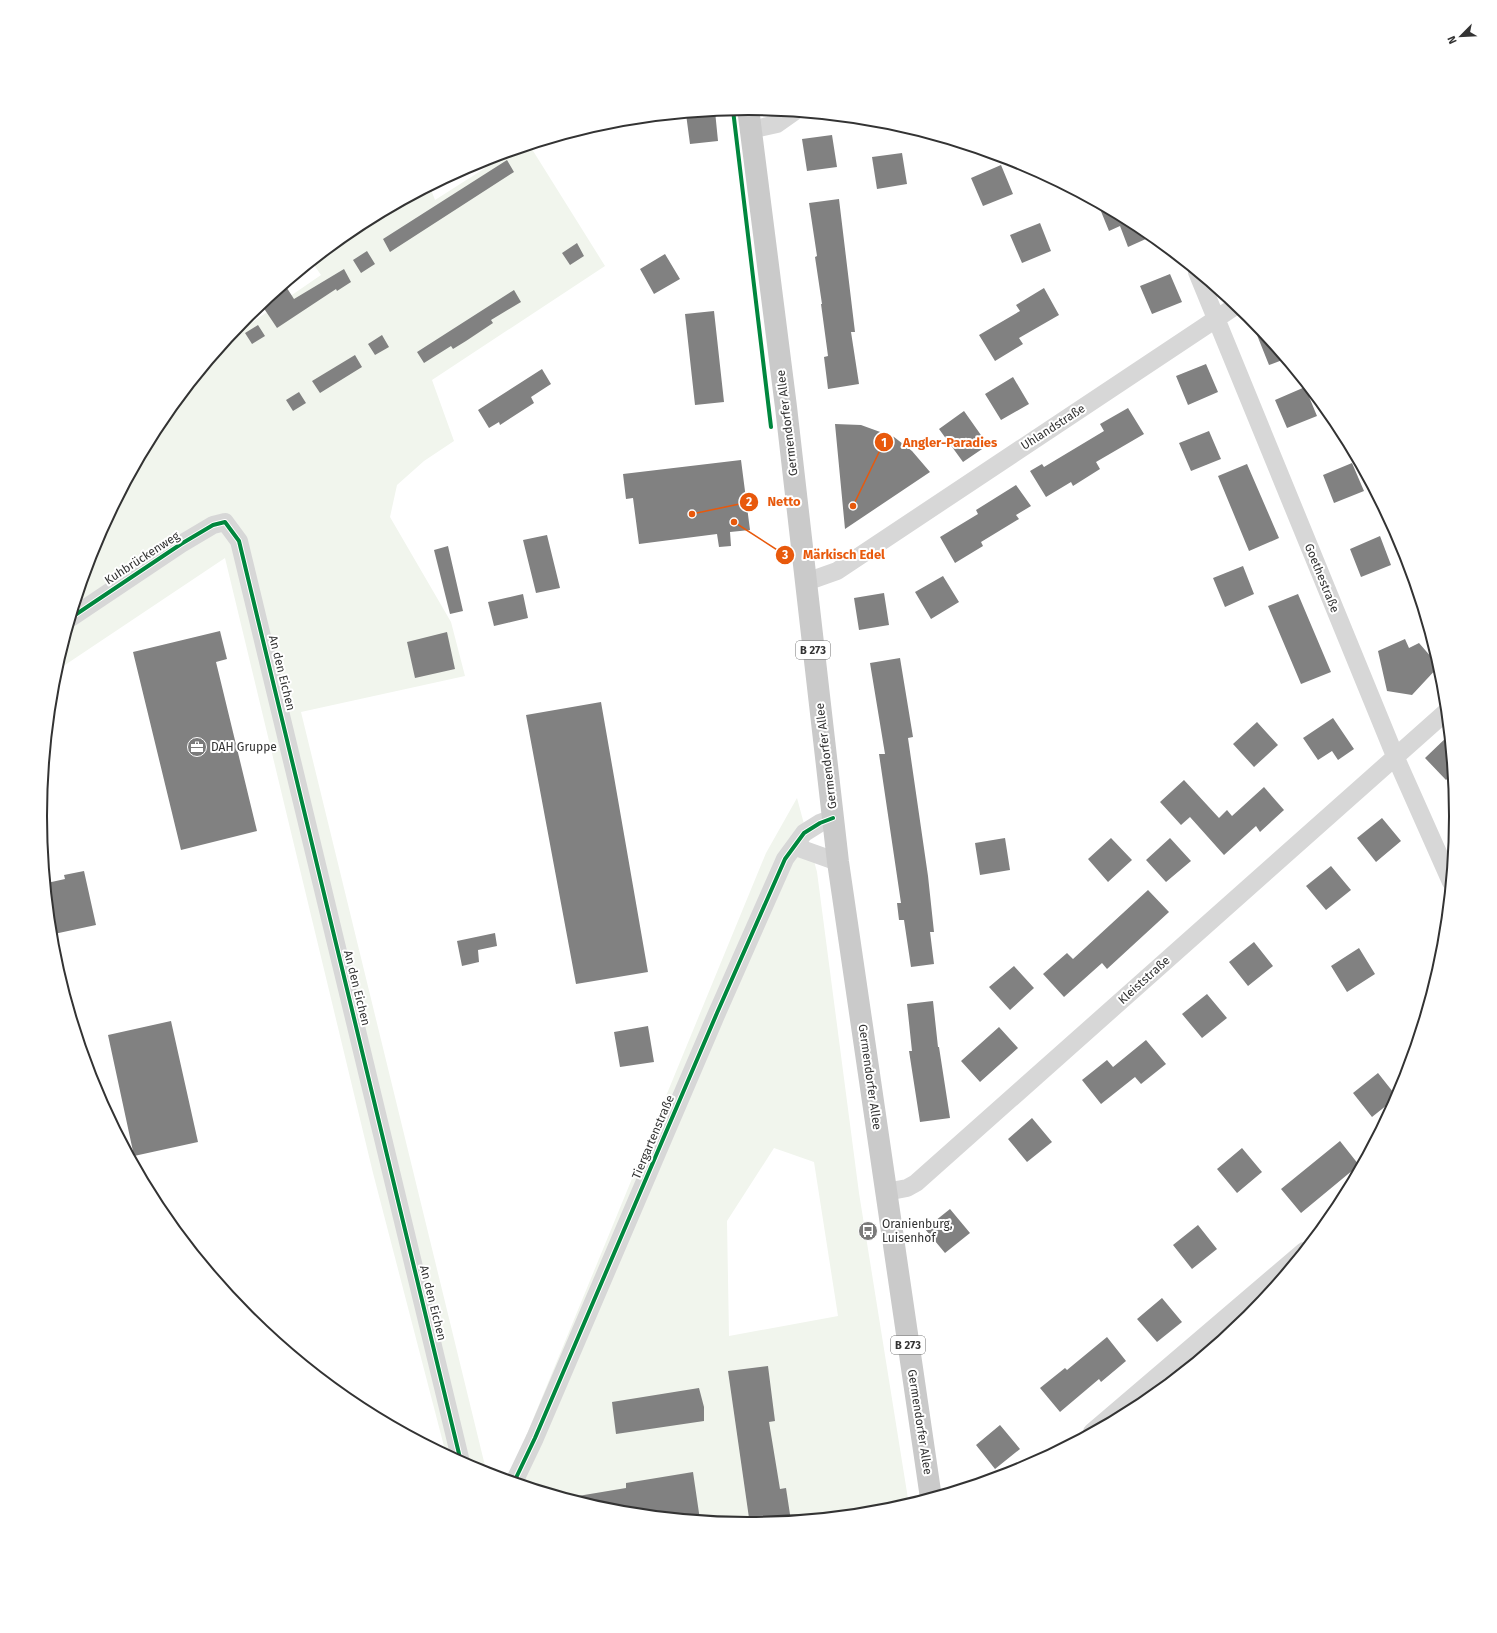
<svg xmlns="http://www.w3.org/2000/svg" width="1497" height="1633" font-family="'Fira Sans',sans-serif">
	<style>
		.green { fill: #f1f5ed; fill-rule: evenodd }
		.building { fill: #818181 }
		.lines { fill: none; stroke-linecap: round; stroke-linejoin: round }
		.minor { stroke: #d7d7d7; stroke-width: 18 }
		.major { stroke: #cacaca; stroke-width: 22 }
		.cycleway-casing { stroke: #fff; stroke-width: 6 }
		.cycleway { stroke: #00873e; stroke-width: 4 }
		.labels { text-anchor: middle; stroke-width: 4; stroke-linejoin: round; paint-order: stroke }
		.shield { fill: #fff; stroke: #707070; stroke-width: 1 }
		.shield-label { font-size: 11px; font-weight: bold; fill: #333 }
		.street-label { font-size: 12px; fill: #333; stroke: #fff }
		.poi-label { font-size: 12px; fill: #333; stroke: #fff; text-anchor: start }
		.rim { fill: none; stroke: #333; stroke-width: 2 }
		.leader { fill: none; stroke: #e8590c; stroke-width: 1.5 }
		.callout-dot { fill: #e8590c; stroke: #fff; stroke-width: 1.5 }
		.mark-label { font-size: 12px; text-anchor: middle; font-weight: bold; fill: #fff }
		.callout-label { font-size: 13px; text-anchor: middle; font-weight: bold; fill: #e8590c; stroke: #fff; stroke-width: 4; stroke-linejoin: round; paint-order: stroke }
	</style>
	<rect width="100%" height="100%" fill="#fff"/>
	<path class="green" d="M530 146 605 266 432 380 454 441 424 461 397 485 390 517 451 622 465 676 301 712 487 1474 477 1471 446 1454 373 1173 225 558 56 671 94 545 160 423 228 339 321 275 312 262 355 227 430 187 435 200 512 151Z
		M797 798 817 872 859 1193 909 1505 886 1511 748 1525 610 1511 508 1480 766 853ZM774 1148 814 1162 838 1316 729 1336 727 1221Z"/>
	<path class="building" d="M715 111 718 141 690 144 686 114Z
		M832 135 837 167 807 171 802 139Z
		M902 153 907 184 877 189 872 157Z
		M507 160 514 172 390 252 383 239Z
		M1001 165 1013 194 983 206 971 178Z
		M839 199 855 332H851L859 384 828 389 824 357 828 356 821 304H822L815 257 817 256 809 203Z
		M1098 204 1142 228 1148 238 1128 247 1120 226 1109 231Z
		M1040 223 1051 251 1022 263 1010 235Z
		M577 243 584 256 570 265 562 253Z
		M367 251 375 264 361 273 353 260Z
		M665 254 680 279 654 294 640 269Z
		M344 269 351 282 337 291 336 289 277 328 261 304 285 285 294 299Z
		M1170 274 1182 302 1152 314 1140 286Z
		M1044 288 1059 315 1019 338 1023 344 995 361 979 335 1020 311 1016 305Z
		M514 290 521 302 491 320 493 323 466 341 453 349 451 346 424 363 417 352Z
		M714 311 724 402 695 405 685 314Z
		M1256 323 1285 359 1269 365 1253 325Z
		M258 325 265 336 252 344 245 333Z
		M382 335 389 347 375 355 368 344Z
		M355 355 362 367 320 393 312 381Z
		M1206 364 1218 392 1188 405 1176 376Z
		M542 369 551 384 531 397 534 403 500 425 499 422 489 428 478 410Z
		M1013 377 1029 404 1001 420 985 394Z
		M1305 387 1317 416 1287 428 1275 400Z
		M299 392 306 403 293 411 286 400Z
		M1128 408 1144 434 1096 462 1100 469 1073 486 1071 482 1046 497 1030 471 1042 464 1044 467 1104 431 1100 424Z
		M964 411 988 445 963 462 939 429Z
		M835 424 861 425 894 437 912 451 930 472 845 529Z
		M1209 431 1221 459 1191 471 1179 443Z
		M741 460 750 530 730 532 731 546 719 547 717 534 639 544 633 498 626 499 623 474Z
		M1352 463 1364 491 1334 503 1323 475Z
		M1247 464 1279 538 1249 551 1218 476Z
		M1016 485 1031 506 1016 515 1019 519 981 542 983 546 955 563 940 537 978 514 976 510Z
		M547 535 560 588 536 593 523 540Z
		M1380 536 1391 565 1361 577 1350 549Z
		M448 546 463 611 450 614 434 550Z
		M1243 566 1254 594 1225 607 1213 578Z
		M943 576 959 602 931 619 915 592Z
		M884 593 889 625 859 630 854 598Z
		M523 594 528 618 494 626 488 602Z
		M1298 594 1331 672 1301 684 1268 606Z
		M220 631 227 659 216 662 257 831 181 850 133 652Z
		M447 632 455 669 415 678 407 642Z
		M1405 639 1409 648 1419 643 1439 666 1412 695 1387 691 1378 651Z
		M900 658 913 737 908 738 928 876 934 932H930L934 964 911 967 904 920H899L897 903H901L879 754H885L870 663Z
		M601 702 648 972 576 984 526 715Z
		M1333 718 1354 749 1338 760 1332 751 1318 760 1303 738Z
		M1257 722 1278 745 1254 767 1233 744Z
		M1449 735 1453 773 1446 780 1425 758Z
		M1184 780 1219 818 1227 810 1232 816 1264 787 1284 810 1260 832 1256 826 1224 855 1190 817 1181 825 1160 802Z
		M1382 818 1401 841 1376 862 1357 838Z
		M1005 838 1010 870 980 875 975 843Z
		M1111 838 1132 860 1108 882 1088 859Z
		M1170 838 1191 861 1166 882 1146 860Z
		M1331 866 1351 890 1326 910 1306 886Z
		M84 871 96 925 54 934 50 913 47 883 65 879 64 875Z
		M1148 890 1169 912 1107 969 1102 963 1064 997 1043 974 1067 953 1073 959Z
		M495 933 497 946 478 950 479 962 462 966 457 941Z
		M1254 942 1273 966 1248 986 1229 962Z
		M1359 948 1375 974 1347 992 1331 966Z
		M1014 966 1034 988 1010 1010 989 987Z
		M1207 994 1227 1018 1202 1038 1182 1014Z
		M933 1001 938 1047H939L950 1118 920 1122 909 1051H912L907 1004Z
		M171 1021 198 1142 134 1156 108 1035Z
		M648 1026 654 1062 620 1067 614 1032Z
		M999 1027 1018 1048 980 1082 961 1061Z
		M1146 1040 1166 1064 1141 1084 1135 1077 1101 1104 1082 1080 1107 1060 1113 1067Z
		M1378 1073 1397 1097 1372 1117 1353 1093Z
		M1032 1118 1052 1142 1027 1162 1008 1139Z
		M1340 1141 1359 1165 1301 1213 1281 1189Z
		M1242 1148 1262 1172 1237 1193 1217 1169Z
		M950 1209 970 1233 945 1253 925 1229Z
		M1198 1225 1217 1249 1192 1269 1173 1245Z
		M1162 1298 1182 1322 1157 1342 1137 1319Z
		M1107 1337 1126 1361 1101 1382 1099 1379 1060 1412 1040 1388 1065 1368 1067 1370Z
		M768 1366 775 1421 769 1422 780 1489 786 1488 791 1521 750 1525 728 1371Z
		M699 1388 704 1407V1421L616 1434 612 1402Z
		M1000 1425 1020 1449 995 1469 976 1445Z
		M693 1472 700 1520 610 1511 566 1498 626 1488V1483Z"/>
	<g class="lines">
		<path class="minor" d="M750 130 777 124 794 112
			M1197 272 1395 756 1451 882
			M806 582 837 571 1237 305
			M72 617 181 544 213 525 225 522 239 541 461 1462
			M796 847 838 862
			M886 1192 907 1188 916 1183 1447 711
			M1092 1432 1304 1251
			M514 1482 535 1438 717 1013 785 859 804 833 820 823 833 818"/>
		<path class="major" d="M748 108 786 407 838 862 931 1498"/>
		<defs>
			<path id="cycleway" d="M733 110 771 427
				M72 617 181 544 213 525 225 522 239 541 461 1462
				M514 1482 535 1438 717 1013 785 859 804 833 820 823 833 818"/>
		</defs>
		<use href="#cycleway" class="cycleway-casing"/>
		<use href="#cycleway" class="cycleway"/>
	</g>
	<defs>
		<symbol id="office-disc" viewBox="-11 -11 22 22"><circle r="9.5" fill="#7a7a7a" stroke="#fff"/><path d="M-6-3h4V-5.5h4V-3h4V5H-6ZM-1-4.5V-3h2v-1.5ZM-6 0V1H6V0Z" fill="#fff"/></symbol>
		<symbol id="bus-disc" viewBox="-11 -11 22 22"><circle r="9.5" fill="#7a7a7a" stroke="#fff"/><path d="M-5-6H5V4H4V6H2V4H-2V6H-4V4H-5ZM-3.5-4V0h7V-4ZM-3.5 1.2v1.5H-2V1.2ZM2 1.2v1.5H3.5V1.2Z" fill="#fff"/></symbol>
	</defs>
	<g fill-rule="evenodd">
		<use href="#office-disc" x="186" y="736" width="22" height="22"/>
		<use href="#bus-disc" x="857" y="1220" width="22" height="22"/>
	</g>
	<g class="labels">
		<g class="shield">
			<rect x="796" y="641" width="34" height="18" rx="3"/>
			<rect x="891" y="1336" width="34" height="18" rx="3"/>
		</g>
		<g class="shield-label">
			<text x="813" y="654">B 273</text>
			<text x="908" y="1349">B 273</text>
		</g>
		<g class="street-label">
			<text transform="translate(787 423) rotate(-97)" y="4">Germendorfer Allee</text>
			<text transform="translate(1053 427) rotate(-33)" y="4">Uhlandstraße</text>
			<text transform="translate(142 558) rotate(-33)" y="4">Kuhbrückenweg</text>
			<text transform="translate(1322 578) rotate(68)" y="4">Goethestraße</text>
			<text transform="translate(282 673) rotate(76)" y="4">An den Eichen</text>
			<text transform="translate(826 756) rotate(-97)" y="4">Germendorfer Allee</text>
			<text transform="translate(1144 980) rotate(-42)" y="4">Kleiststraße</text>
			<text transform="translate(357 988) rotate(76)" y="4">An den Eichen</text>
			<text transform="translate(870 1077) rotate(82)" y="4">Germendorfer Allee</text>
			<text transform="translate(653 1137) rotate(-67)" y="4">Tiergartenstraße</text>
			<text transform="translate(433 1303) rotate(76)" y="4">An den Eichen</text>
			<text transform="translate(920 1422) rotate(81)" y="4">Germendorfer Allee</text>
		</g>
		<g class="poi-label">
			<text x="211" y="751">DAH Gruppe</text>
			<text x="882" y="1228">Oranienburg,<tspan x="882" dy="14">Luisenhof</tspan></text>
		</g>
	</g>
	<path d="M0 0H1497V1633H0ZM47 816a701 701 0 1 1 1402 0a701 701 0 1 1-1402 0Z" fill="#fff" fill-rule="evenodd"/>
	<path class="rim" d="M47 816a701 701 0 1 1 1402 0a701 701 0 1 1-1402 0Z"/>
	<path class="leader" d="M853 506L884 442M692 514L749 502M734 522L785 555"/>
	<g class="callout-dot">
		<circle cx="853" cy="506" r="4"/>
		<circle cx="692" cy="514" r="4"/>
		<circle cx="734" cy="522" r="4"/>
		<circle cx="884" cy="442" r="10"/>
		<circle cx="749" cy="502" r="10"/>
		<circle cx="785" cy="555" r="10"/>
	</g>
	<g class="mark-label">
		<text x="884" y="447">1</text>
		<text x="749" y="506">2</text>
		<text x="785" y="559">3</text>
	</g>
	<g class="callout-label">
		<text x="950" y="447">Angler-Paradies</text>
		<text x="784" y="506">Netto</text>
		<text x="844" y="559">Märkisch Edel</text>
	</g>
	<g transform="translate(1461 36) rotate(246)" stroke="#ffffff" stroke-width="3" paint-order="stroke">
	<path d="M0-3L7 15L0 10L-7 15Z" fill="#333333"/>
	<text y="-6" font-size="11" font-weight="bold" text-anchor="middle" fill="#333333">N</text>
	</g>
</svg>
